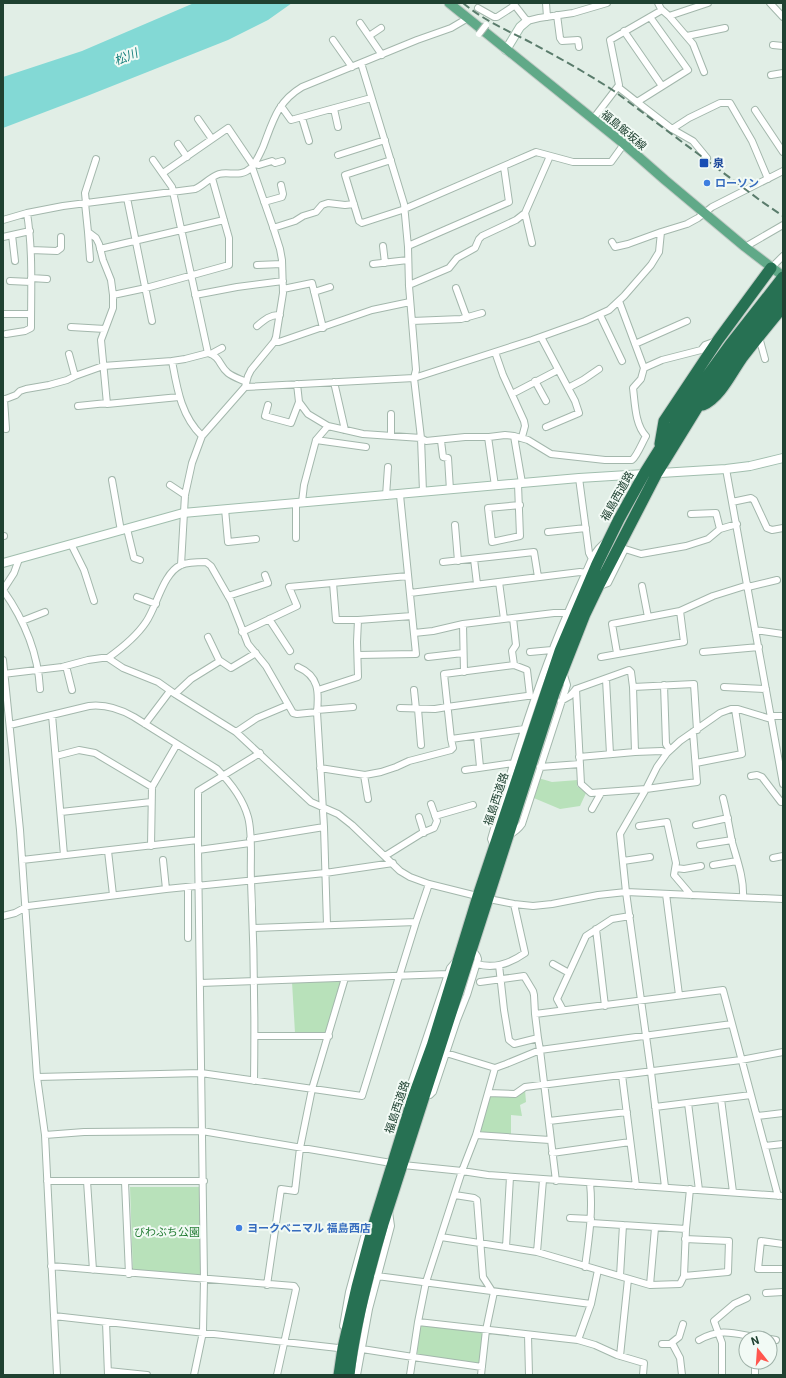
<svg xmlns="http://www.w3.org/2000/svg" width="786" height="1378" font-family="Roboto,'Noto Sans JP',sans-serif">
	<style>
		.green { fill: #b8e1ba }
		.water { fill: #83d9d5 }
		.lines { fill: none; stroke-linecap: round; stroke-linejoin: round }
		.street-casing { stroke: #a3b7ac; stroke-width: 8 }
		.secondary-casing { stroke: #a1beae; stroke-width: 10 }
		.primary-casing { stroke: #c0cac5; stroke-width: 11 }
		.highway-casing { stroke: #c0cac5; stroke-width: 13 }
		.street { stroke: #fff; stroke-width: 6 }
		.secondary { stroke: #fff; stroke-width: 8 }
		.primary { stroke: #60a988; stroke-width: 9 }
		.highway { stroke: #277153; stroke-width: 11 }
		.rail { stroke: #5a7c6c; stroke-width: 2; stroke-dasharray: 8 4; stroke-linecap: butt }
		.street-bridge-casing { stroke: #a3b7ac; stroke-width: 8; stroke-linecap: butt }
		.street-bridge { stroke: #fff; stroke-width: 6 }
		.transit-dot { fill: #1a4fb4; stroke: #f2faf5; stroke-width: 1.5 }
		.shop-dot { fill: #3f7fe0; stroke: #f2faf5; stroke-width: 1.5 }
		.labels { text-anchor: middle; stroke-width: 4; stroke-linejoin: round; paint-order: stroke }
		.street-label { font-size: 11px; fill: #1f4131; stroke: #f2faf5 }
		.transit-label { font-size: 11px; font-weight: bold; fill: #164399; stroke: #f2faf5; text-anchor: start }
		.shop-label { font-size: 11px; font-weight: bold; fill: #366cbe; stroke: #f2faf5; text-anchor: start }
		.park-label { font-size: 11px; fill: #247d35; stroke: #f2faf5 }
		.water-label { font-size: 12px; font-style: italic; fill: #127e7a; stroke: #f2faf5 }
	</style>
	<rect width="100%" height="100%" fill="#e1eee6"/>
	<path class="green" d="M535 777 552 782 578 780 577 786 586 793 580 806 560 809 529 796Z
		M343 981 327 1033H295L292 982Z
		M525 1090 526 1102 520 1105 522 1116 511 1115V1135L479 1133 489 1096Z
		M130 1187H202L203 1279 133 1273Z
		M420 1325 484 1332 479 1364 417 1355Z"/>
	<path class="water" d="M194 3H292L268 20 228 40 87 96 3 128V77L82 51Z"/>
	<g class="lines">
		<defs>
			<path id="street" d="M513 3 527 21 539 18 573 13 607 3
				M546 3 547 17
				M658 3 661 9 669 16 693 44 704 72
				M770 3 783 17
				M478 8 494 17H497L514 6
				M557 15 560 38 562 41 578 40 579 47
				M669 16 708 3
				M360 23 382 55
				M624 31 662 86
				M369 36 381 28
				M687 36 725 28
				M333 40 352 67
				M773 45 783 46
				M361 63 404 204 408 247 409 286 416 370 414 378 421 438 423 492
				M771 75 783 73
				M618 87 637 102 688 70 650 17
				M637 102 672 129
				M281 106 291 120 371 98
				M334 109 338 127
				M755 110 783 152
				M302 118 309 141
				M198 119 212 139
				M593 119 619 85 610 40 662 10
				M178 144 187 157
				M338 155 385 140
				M707 158 693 141 672 129 689 118 720 103H730L752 141 768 179
				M153 160 172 187 208 353C221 357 219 366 228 373 233 377 240 379 246 382
				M391 160 345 175 359 221 362 223 402 210 536 152 573 162H611L624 144
				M254 164 259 165 272 161 275 163 282 161
				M163 173 228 128 253 165
				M127 198 152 321
				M264 202 282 197 283 194 281 185
				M85 203 88 232 96 238 99 244 103 260 111 280 113 295V308L101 340 107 404 179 397
				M86 203 85 193 96 159
				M3 220 27 213 63 206 195 189C204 185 210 177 219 174 229 171 240 178 251 168 256 163 260 153 263 147 273 121 277 102 302 87L417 40 451 28 468 18
				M273 228 295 221 303 216 316 212 322 205 328 203 345 205 354 204
				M88 232 90 259
				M12 235 15 261
				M3 237 30 231
				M612 242 615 247 628 244 661 232
				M532 243 525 213 550 156
				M383 246 385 263
				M408 246 509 202 504 167
				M745 247 783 225
				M100 249 224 220
				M31 250 57 251 61 248V237
				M373 264 408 260
				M257 265 282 264
				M771 268 783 256
				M31 278 47 279
				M10 281 31 282
				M409 285 449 268 457 258 475 248 479 239 482 236 516 220 525 213
				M456 288 467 318
				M283 289 312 283 323 328
				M314 292 330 287
				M113 295 146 288 229 265V238L212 178
				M195 295 237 287 283 281
				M3 314H31
				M600 315 622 361
				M412 321 461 319 482 313
				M257 326C264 320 271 314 280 315
				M71 327 105 329
				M6 334 25 331 31 328C31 290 33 251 27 213
				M541 337 575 401 579 413 546 427
				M759 337 765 359
				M274 342H279L372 310 410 302
				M635 344 687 321
				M495 352 503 375 524 421 525 426 522 437
				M69 354 75 376
				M211 354 222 348
				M172 361C177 388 181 416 202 436
				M644 368 662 360 701 350 705 345 716 341
				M535 381 546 401
				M334 382 345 430
				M297 384 299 402 308 414 328 426 363 434 421 438 426 441 465 437H489L505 435 514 436 528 440 551 454 605 460H632C637 456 642 443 646 436 635 425 635 403 633 388L641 379 644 368 619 301
				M245 387 414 378 532 340 585 321 609 310 624 296 651 265 659 252 661 232 687 224 698 218 712 207 783 171
				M568 388 583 380 599 369
				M512 394 558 370
				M4 399 6 429
				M3 400 16 395 20 391 26 389 49 385 67 380 75 376 103 366 172 361 185 359 208 353
				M268 405 265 416 291 423 299 402
				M78 406 107 403
				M391 414V436
				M514 436 522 483
				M488 437 495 486
				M316 440 328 426
				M441 441 443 457 448 458 450 490
				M726 469 783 784
				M579 478 589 553 592 559
				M112 480 121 531
				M518 484 520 536 492 542 488 508 520 505
				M170 485 185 495
				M386 496 388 467
				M302 502 304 485 316 440 366 447
				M732 502 751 498 754 500 767 528 772 530 783 528
				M296 503V538
				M225 509 228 542 256 539
				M691 514 716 513 720 529
				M455 525 458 561
				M127 529 134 558 140 560
				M548 532 586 528
				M3 536H4
				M71 544 84 570 94 601
				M19 559 14 573 3 590C25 621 38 652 40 689
				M474 559 477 584
				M443 562 534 552 538 577
				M181 565 185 495 192 463 202 436 245 387 248 376 251 370 274 342 276 337 283 293 282 260 280 249 273 227 252 167
				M499 582 504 619
				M333 583 336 620H358L412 616
				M600 586 608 583 625 549 641 554 686 546 708 539 720 529 737 524
				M642 586 648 617
				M748 587 777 580
				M410 593 580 572 586 573
				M228 596 268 583 265 575
				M137 597 156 604
				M513 618 516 645 512 651 514 665
				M269 619 290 651
				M22 621 45 612
				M463 624 464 672
				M755 630 783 634
				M242 632 297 606 289 587 408 576
				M414 633 433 631 463 624 554 613H568
				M208 637 219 660 231 668 256 653
				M530 652 552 650
				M703 652 759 647
				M617 653 612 624 680 611 713 596 748 585
				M358 655 416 654 400 495
				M428 657 463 653
				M601 657 684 642 680 611
				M108 658C122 648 136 637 146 622 157 606 163 573 181 565 188 562 198 562 206 562L211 566 231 601 248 644 266 666 293 713 297 714 317 712 324 827 327 925
				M3 660 20 830 37 1077 45 1135 57 1375
				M66 666 72 690
				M298 667C319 676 319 692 317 712
				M3 674 62 667 88 660 102 658H108L123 668 158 682 175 694 236 732 311 802 338 814 352 825 400 871 410 877 429 884 489 899 514 904 533 906 552 904 598 895 626 892 783 899
				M606 679 610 754
				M664 685 666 744 670 750
				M724 687 766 689
				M576 689 581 784 591 793 646 789 697 782 693 732
				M318 690 358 677 357 642 358 620
				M414 690 416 709
				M175 694 191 679 220 661
				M561 701 570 696 576 689 629 670 631 672 633 687
				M400 708 435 709 447 707 527 696H530L527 670 514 665 444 674 451 739 524 729
				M418 709 421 745
				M317 710 353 707
				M52 715 64 855
				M771 716H783
				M145 724 170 691
				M10 725 89 706C106 704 120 709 134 717L217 769C230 782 243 799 248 817 253 835 250 862 251 881 254 947 255 1014 254 1081
				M236 732 257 718 288 705
				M477 736 480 767
				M635 752 633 687 694 684 697 730
				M56 756 79 750 95 753 152 787
				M579 757 635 752 662 751 667 753
				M696 763 742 754 735 709
				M540 767 580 764
				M320 768 365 775 381 772 396 767 409 761 451 750 453 748 451 739
				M465 770 514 763
				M364 775 368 799
				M751 776 757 775 762 777 781 802H783
				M723 798C727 813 729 827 732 842 737 860 744 878 743 897
				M592 809 601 793
				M61 812 151 802
				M435 816 473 805
				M419 817 424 833
				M696 825 728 818
				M639 826 667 822 676 863 674 875 691 895
				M509 835C515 832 518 830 522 824L567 685 563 672
				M250 839 324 827
				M700 845 732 840
				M151 846 152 787 177 744
				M494 846 491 839C509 776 528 713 552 651 564 619 579 588 593 556L599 548 604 543
				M198 850 250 843
				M108 851 113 895
				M385 856 422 833 434 828 437 821 431 804
				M773 858 783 856
				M22 860 198 840
				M163 860 166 889
				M623 861 650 857
				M713 865 737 861
				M676 868 684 869 701 866
				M666 894 679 995
				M3 916 15 913 28 906 166 889 325 873 393 863
				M253 928 416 922
				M596 929 605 1006
				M188 938V887
				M477 964C494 969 511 963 525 953L514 904
				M553 964 569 973
				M480 982 524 976 533 991 534 995 535 1014 538 1038
				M200 983 448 974
				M563 1010 557 999 586 936 612 919 630 916
				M535 1014 723 990 778 1196
				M255 1036H329
				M446 1053 495 1068 506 1064 540 1050 538 1038 514 1044 509 1040 504 1010 499 965
				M622 1075 636 1186
				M37 1077 201 1073 362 1096 416 922 429 884
				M488 1093 515 1094 525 1087 741 1060 783 1052
				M424 1095H430L433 1092 457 1020 467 995 478 959 477 956 472 949
				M721 1099 733 1192
				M688 1103 699 1190
				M407 1107 406 1099 450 968 456 961
				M655 1107 751 1095
				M757 1116 783 1113
				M549 1121 627 1112
				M45 1135 84 1132 202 1131 403 1165 462 1171 488 1175 783 1196
				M476 1135 550 1140
				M765 1146 783 1144
				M552 1153 630 1142
				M47 1181H204
				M87 1181 93 1270
				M556 1181 540 1050 732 1024
				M125 1182 129 1274
				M665 1187 651 1072 626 892 620 834 646 789 657 767 667 753 680 741 720 713 731 709H738L771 719
				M455 1195 474 1198 477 1200 483 1277 492 1291
				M570 1218 591 1219
				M591 1223 686 1229
				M441 1237 537 1252 650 1285 680 1284 684 1276 686 1229 690 1189
				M783 1244 761 1241 758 1269H783
				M506 1247 510 1177
				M537 1252 543 1180
				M51 1266 294 1286 296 1289 277 1375
				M585 1267C589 1238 593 1211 590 1183
				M377 1276 591 1304
				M620 1276 623 1225
				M684 1276 728 1272 729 1241 685 1239
				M267 1285 281 1189 295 1191 300 1148 312 1089 345 978
				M650 1285 655 1228
				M766 1293 783 1292
				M54 1316 338 1348
				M106 1322 108 1375
				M418 1322 578 1340 595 1345 617 1355 644 1363 643 1375
				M343 1326 349 1292 364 1237 371 1231
				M528 1335 529 1375
				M770 1339 776 1340
				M578 1340 591 1304 598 1270
				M699 1340C722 1327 735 1334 760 1338
				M672 1343 680 1358 682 1375
				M662 1344H670L679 1337 683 1324
				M362 1349 413 1357 482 1367
				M620 1356 628 1279
				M108 1371 147 1375
				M194 1375 203 1332 204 1279 198 850V791L260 753
				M357 1375 369 1309 391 1226 389 1212
				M410 1375 418 1322 426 1282 462 1171 476 1135 495 1068
				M481 1375 486 1330 494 1292
				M722 1375V1343L714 1321 734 1304 747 1298
				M755 1375V1362"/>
			<path id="secondary" d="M506 50 520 27 527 21
				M3 563 183 513 579 478 726 469 750 466 783 458"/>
			<path id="primary" d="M449 3 624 144 665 180 745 247 783 276"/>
			<path id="highway" d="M703 405C720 398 732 372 742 358 755 341 769 324 783 307
				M660 444 664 421 718 340 771 268
				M339 1375 343 1348 357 1287 373 1227 413 1098 432 1046 478 896 560 651 597 564 619 519 644 474 694 394 729 346 783 277
				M349 1375C355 1323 368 1274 383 1224L554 693 585 614 598 587 657 473 697 408 752 330 783 292"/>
		</defs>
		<use href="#street" class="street-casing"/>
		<use href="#secondary" class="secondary-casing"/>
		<use href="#primary" class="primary-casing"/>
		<use href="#highway" class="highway-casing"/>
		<use href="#street" class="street"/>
		<use href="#secondary" class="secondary"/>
		<use href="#primary" class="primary"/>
		<use href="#highway" class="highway"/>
		<path class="rail" d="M463 3C482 19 504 29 526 40 556 56 585 72 614 91L761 201 783 216"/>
		<defs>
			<path id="street-bridge" d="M479 34 486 25"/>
		</defs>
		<use href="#street-bridge" class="street-bridge-casing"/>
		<use href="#street-bridge" class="street-bridge"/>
	</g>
	<rect class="transit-dot" x="699" y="158" width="10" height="10" rx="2"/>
	<g class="shop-dot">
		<circle cx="707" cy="183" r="4"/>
		<circle cx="239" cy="1228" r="4"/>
	</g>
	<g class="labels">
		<g class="street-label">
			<text transform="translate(624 130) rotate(40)" y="4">福島飯坂線</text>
			<text transform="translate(617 496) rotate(-61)" y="4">福島西道路</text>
			<text transform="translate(496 799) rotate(-72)" y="4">福島西道路</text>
			<text transform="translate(397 1107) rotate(-72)" y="4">福島西道路</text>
		</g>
		<g class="transit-label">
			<text x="713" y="167">泉</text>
		</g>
		<g class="shop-label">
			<text x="715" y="187">ローソン</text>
			<text x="247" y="1232">ヨークベニマル 福島西店</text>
		</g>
		<g class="park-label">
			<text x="167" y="1236">びわぶち公園</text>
		</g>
		<g class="water-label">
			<text transform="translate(126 57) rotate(-22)" y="4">松川</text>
		</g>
	</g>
	<rect width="786" height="1378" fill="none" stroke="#1f4131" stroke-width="8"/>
	<g transform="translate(758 1350) rotate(343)"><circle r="19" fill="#f2faf5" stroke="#9eb0a7"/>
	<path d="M0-3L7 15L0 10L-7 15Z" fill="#ff564e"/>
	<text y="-6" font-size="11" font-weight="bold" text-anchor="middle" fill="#1f4131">N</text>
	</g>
</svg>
